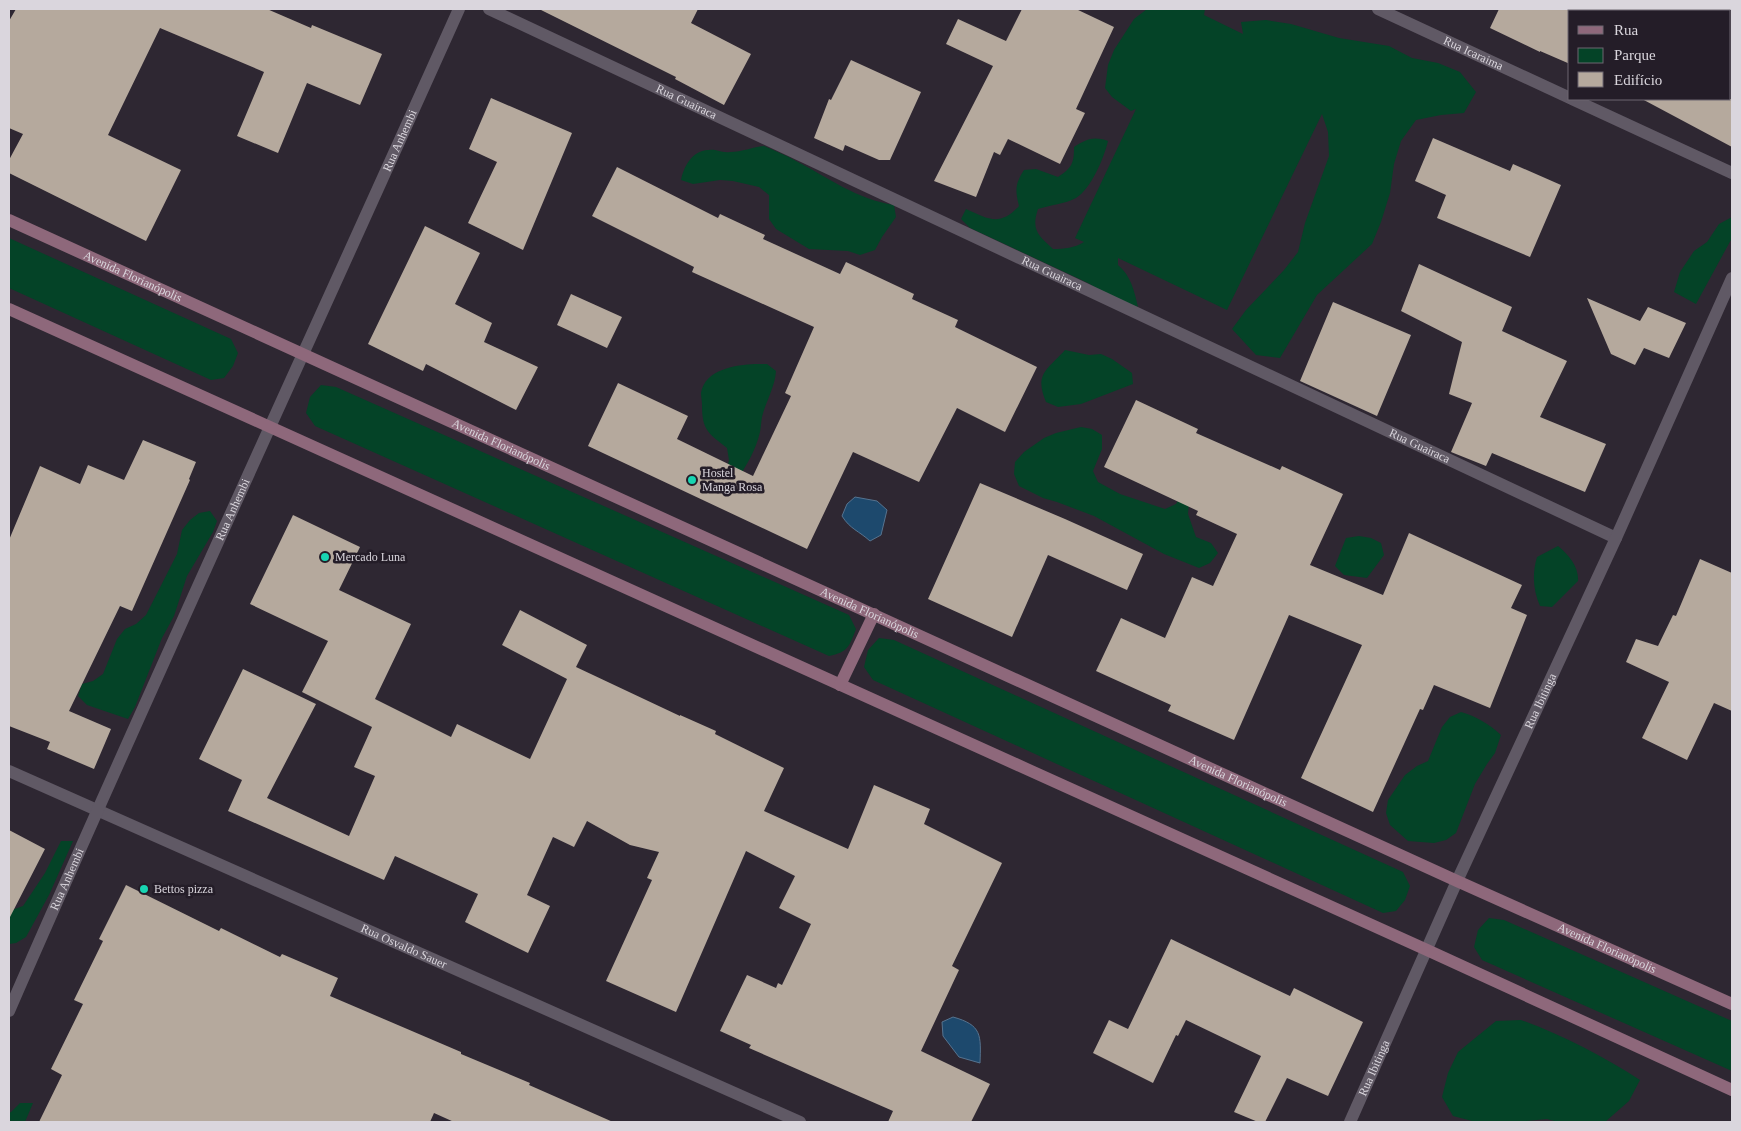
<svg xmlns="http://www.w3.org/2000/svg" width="1741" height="1131" font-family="'Times New Roman',serif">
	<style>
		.green { fill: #044327 }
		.water { fill: #1d496d; stroke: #56738f }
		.building { fill: #b5a99d }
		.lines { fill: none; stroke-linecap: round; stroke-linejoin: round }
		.street { stroke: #605965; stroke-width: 12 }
		.secondary { stroke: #8e687b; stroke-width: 12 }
		.poi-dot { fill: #18d5b2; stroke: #241d28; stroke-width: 2 }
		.labels { text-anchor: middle; stroke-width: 5; stroke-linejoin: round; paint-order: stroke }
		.street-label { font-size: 12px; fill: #dad6dd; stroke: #241d28 }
		.poi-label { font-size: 12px; fill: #dad6dd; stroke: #241d28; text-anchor: start }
	</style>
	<rect width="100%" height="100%" fill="#2e2732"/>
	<path class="green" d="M1147 9H1205L1204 15 1243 34 1241 22 1266 20 1291 24 1339 38 1389 46 1412 58 1438 63 1460 72 1476 92 1464 113 1441 115 1416 120 1401 141 1394 164 1390 193 1381 222 1372 244 1317 295 1280 358 1256 355 1232 329 1246 310 1284 270 1298 252 1305 223 1329 156 1328 132 1322 114 1227 310 1118 258V265C1131 276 1134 290 1138 307L1109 296 1088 283 970 228 961 219 966 209C988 219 1000 227 1019 206 1015 190 1015 184 1024 170L1036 169 1058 177C1072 168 1074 163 1074 147 1087 139 1093 136 1108 141 1104 158 1091 189 1076 198 1065 204 1050 205 1038 209 1031 230 1038 235 1053 249 1065 249 1074 248 1084 242L1075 238 1136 109 1131 111 1112 97 1105 88 1108 65 1114 50 1134 19Z
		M764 146C775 151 786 155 796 161 829 178 856 199 894 205L896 217 882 237 875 250 860 255 848 251 809 249 776 229 769 219V195L759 187 733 181 720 180 693 184 681 180C685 162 695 148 715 150 720 151 725 153 730 152 742 152 753 147 764 146Z
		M1732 217V238L1696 304 1674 292 1680 272 1694 251 1707 242 1719 224Z
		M9 238 231 339 238 353 233 366 224 378 211 380 9 288Z
		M1065 350 1089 355 1101 354 1112 359 1132 373 1133 384 1081 404 1058 407 1046 402C1034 374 1047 370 1065 350Z
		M755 364H767L776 371C775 387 766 401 762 417 761 422 761 427 760 432 756 450 747 464 738 479L726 474 729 460 727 448C708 433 702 430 702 405 702 401 701 397 701 393 705 369 736 365 755 364Z
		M321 385 336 387 849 615 856 629C849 647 848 652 829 656L315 426 306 413 310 397Z
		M1081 427 1092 429 1102 435V449L1093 471 1098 482 1120 494 1165 509 1176 504 1182 494 1189 503 1188 514 1196 537 1211 543 1218 553 1210 563 1199 568 1164 554 1094 516 1057 502 1043 498 1019 486 1014 474 1015 462 1024 452 1044 438 1056 433Z
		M210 511 217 521 213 532 187 576 174 616 162 638 135 707 128 719 87 705 78 696 82 684 93 681 103 674 117 639 125 629 136 624 146 615 177 554 182 530 190 520 199 513Z
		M1359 536 1371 538 1381 543 1384 555 1367 578 1344 575 1335 566 1346 538Z
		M1558 546C1569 555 1579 567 1578 581L1552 607 1540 606C1533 590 1532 574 1537 557Z
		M879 638 894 640 1403 872 1410 886 1405 900 1396 911 1383 913 873 680 864 667 868 650Z
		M1461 712C1476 716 1489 724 1501 735L1495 753 1487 764 1475 784 1456 833 1446 840 1434 843 1408 841 1390 825 1386 813 1388 800 1405 775 1417 766 1428 761 1442 727 1450 717Z
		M61 841H73L49 895 26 937 16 943 9 944V911L23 906 45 873Z
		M1489 918 1504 920 1732 1021V1071L1482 960 1474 947 1478 930Z
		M1521 1020C1562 1035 1603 1056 1640 1080L1629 1101 1605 1122H1558L1547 1119 1515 1122H1476L1453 1116 1442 1097 1448 1073 1458 1052 1496 1021Z
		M20 1103H33L25 1122H9V1113L11 1112Z"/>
	<path class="water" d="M855 497 877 501 887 510 881 535 870 541C859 531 850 529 842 516L847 504Z
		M953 1017C982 1025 981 1035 980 1063L959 1057 943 1036 942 1022Z"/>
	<path class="building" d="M16 9H267L311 28 312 25 382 54 360 105 307 83 278 153 237 136 264 72 160 28 108 135 181 170 146 241 9 173V160L23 134 9 128V21Z
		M539 9H698L691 23 751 54 724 105 675 79 676 77Z
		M1022 9H1076L1114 27 1076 109 1085 113 1060 164 1008 139 1000 155 994 152 976 197 934 181 993 66 946 44 958 19 1006 41Z
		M1499 9H1570V64L1540 51V52L1490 28Z
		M851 60 921 92 890 160H879L845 145 843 151 814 138 829 99 831 100Z
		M491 98 572 133 523 250 468 223 497 162 469 149Z
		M1642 99H1732V147Z
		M1433 138 1510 171 1513 164 1561 185 1530 257 1437 218 1446 195 1415 181Z
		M617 167 718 218 720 214 765 235 763 239 840 274 846 262 914 294 912 299 958 320 955 327 1037 367 1005 432 957 408 919 482 853 452 807 549 588 446 618 383 688 416 677 439 753 476 791 396 785 393 814 327 692 272 694 267 592 216Z
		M425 226 480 253 455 304 492 323 484 342 538 367 516 410 426 364 423 371 368 344Z
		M1419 264 1512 307 1502 331 1567 361 1540 417 1606 444 1585 492 1492 453 1486 466 1451 452 1472 403 1449 394 1462 342 1401 311Z
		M571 294 622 317 607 348 557 325Z
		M1587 298 1640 321 1648 307 1686 323 1669 358 1644 348 1635 365 1611 354Z
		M1333 302 1411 335 1377 416 1300 381Z
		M1136 400 1198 429 1196 433 1280 470 1282 466 1343 494 1310 565 1383 595 1409 533 1522 585 1511 608 1527 615 1490 708 1434 685 1423 710 1420 709 1373 812 1301 778 1362 645 1289 615 1234 740 1168 711 1171 705 1096 671 1121 618 1165 638 1192 577 1213 586 1237 534 1196 515 1198 511 1104 467Z
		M143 440 196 462 189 479 190 480 132 611 120 606 69 711 111 729 94 769 47 749 50 742 9 726V540L40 466 80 484 88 465 124 480Z
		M980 483 1065 519 1143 554 1127 590 1048 555 1012 637 928 599Z
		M293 515 360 547 339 590 411 624 375 699 451 737 457 724 530 759 567 679 502 645 520 610 587 645 576 667 680 716V715L716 731 715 734 784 768 764 811 848 849 874 785 930 809 924 824 1002 863 952 966 959 970 921 1051 990 1084 971 1122H888L893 1111 749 1048 751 1045 720 1031 747 975 776 988 778 983 782 985 811 924 779 908 795 876 746 851 676 1012 606 981 652 880 647 878 659 852 630 845 587 821 574 847 553 837 527 895 550 906 528 953 465 922 478 894 395 856 384 880 228 811 242 780 199 759 243 669 316 704 267 798 349 836 375 776 354 767 372 727 302 692 328 641 250 604Z
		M1700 559 1732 573V711L1714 703 1687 760 1642 738 1669 682 1626 662 1636 639 1658 646 1673 615 1676 616Z
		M9 830 45 849 9 919Z
		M126 885 219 931 221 928 280 957 282 954 338 978 330 996 461 1052V1054L530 1083 529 1085 613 1122H454L434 1113 430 1122H39L62 1075 51 1069 83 1004 74 1000 103 941 99 939Z
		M1171 939 1290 996 1294 988 1363 1022 1328 1096 1287 1078 1265 1122H1258L1234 1112 1261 1056 1186 1020 1178 1036 1176 1035 1153 1083 1093 1053 1109 1020 1128 1029Z"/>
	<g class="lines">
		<g class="street">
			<path id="s1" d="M489 9 1616 538"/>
			<path id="s2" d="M1378 9 1570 98"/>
			<path d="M1572 99 1732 173"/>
			<path id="s3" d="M9 771 800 1122"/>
			<path id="s4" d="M9 1011C155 676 309 343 459 9"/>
			<path id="s5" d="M1350 1122 1457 881 1616 538 1732 278"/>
		</g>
		<g class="secondary">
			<path id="s6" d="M9 220 1457 881 1732 1004"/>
			<path d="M9 309 1427 950 1732 1090"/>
			<path d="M840 685 874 614"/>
		</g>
	</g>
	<g class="poi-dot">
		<circle cx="692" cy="480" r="5"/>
		<circle cx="325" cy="557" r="5"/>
		<circle cx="144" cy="889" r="5"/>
	</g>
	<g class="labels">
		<g class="street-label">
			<text dy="4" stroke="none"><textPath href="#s2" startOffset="105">Rua Icaraima</textPath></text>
			<text dy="4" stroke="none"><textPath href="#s1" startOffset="218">Rua Guairaca</textPath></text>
			<text dy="4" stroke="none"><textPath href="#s4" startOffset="954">Rua Anhembi</textPath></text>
			<text dy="4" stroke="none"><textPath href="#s1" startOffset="622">Rua Guairaca</textPath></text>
			<text dy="4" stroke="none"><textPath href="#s6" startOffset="136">Avenida Florianópolis</textPath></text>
			<text dy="4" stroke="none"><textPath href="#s6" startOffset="541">Avenida Florianópolis</textPath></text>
			<text dy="4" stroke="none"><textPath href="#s1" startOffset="1028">Rua Guairaca</textPath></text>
			<text dy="4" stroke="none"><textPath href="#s4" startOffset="549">Rua Anhembi</textPath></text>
			<text dy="4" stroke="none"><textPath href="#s6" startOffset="946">Avenida Florianópolis</textPath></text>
			<text dy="4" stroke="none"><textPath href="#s5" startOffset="462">Rua Ibitinga</textPath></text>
			<text dy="4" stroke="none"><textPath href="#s6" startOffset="1351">Avenida Florianópolis</textPath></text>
			<text dy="4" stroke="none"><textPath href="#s4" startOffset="144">Rua Anhembi</textPath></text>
			<text dy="4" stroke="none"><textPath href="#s3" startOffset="432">Rua Osvaldo Sauer</textPath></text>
			<text dy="4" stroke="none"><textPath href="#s6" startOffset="1756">Avenida Florianópolis</textPath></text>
			<text dy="4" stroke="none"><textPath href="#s5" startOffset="59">Rua Ibitinga</textPath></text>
		</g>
		<g class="poi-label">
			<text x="702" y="477">Hostel<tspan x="702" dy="14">Manga Rosa</tspan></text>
			<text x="335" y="561">Mercado Luna</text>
			<text x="154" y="893">Bettos pizza</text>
		</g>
	</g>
	<rect width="1741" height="1131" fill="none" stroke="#dad6dd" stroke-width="20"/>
	<rect x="1568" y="10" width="162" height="90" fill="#241d28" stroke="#6d6770"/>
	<rect x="1578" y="26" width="25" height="8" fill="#8e687b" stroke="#6d6770"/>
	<text x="1614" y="35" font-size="15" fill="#dad6dd">Rua</text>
	<rect x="1578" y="48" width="25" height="15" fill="#044327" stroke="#6d6770"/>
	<text x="1614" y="60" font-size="15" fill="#dad6dd">Parque</text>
	<rect x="1578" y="72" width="25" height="15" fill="#b5a99d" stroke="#6d6770"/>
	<text x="1614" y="85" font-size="15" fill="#dad6dd">Edifício</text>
</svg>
